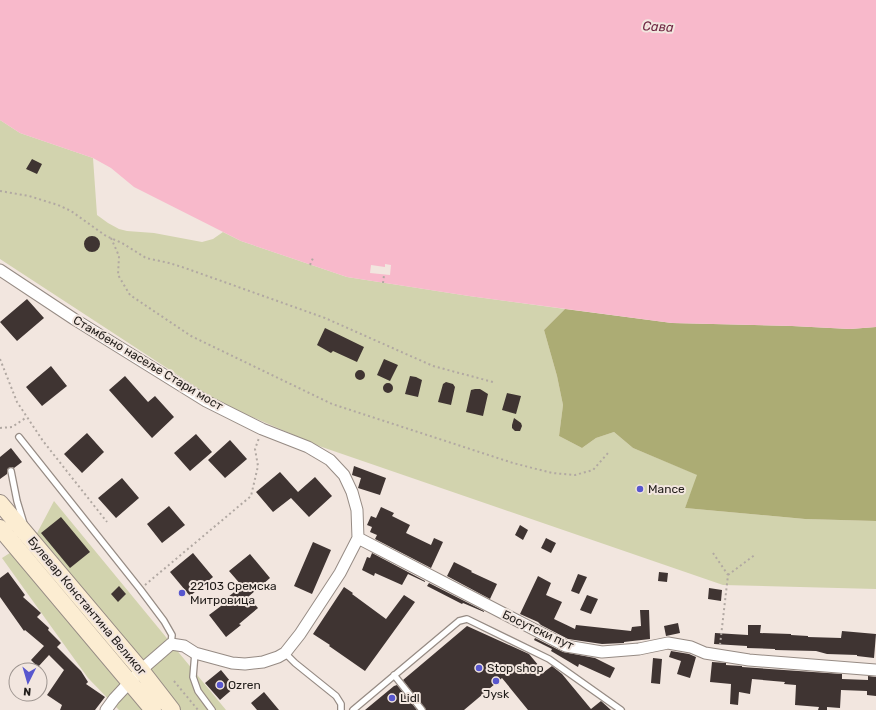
<svg xmlns="http://www.w3.org/2000/svg" width="876" height="710" font-family="Rubik,sans-serif">
	<style>
		.green { fill: #d2d3ae }
		.forest { fill: #acac74 }
		.water { fill: #f8b9cb }
		.pier { fill: #f2e6df }
		.building { fill: #3f3432 }
		.lines { fill: none; stroke-linecap: round; stroke-linejoin: round }
		.service-casing { stroke: #968b84; stroke-width: 8 }
		.minor-casing { stroke: #968b84; stroke-width: 13 }
		.secondary-casing { stroke: #968b84; stroke-width: 18 }
		.path { stroke: #b1a8a2; stroke-width: 2; stroke-dasharray: 2 3; stroke-linecap: butt }
		.service { stroke: #fff; stroke-width: 5.5 }
		.minor { stroke: #fff; stroke-width: 11 }
		.secondary { stroke: #fcedd2; stroke-width: 16 }
		.poi-dot { fill: #5857ce; stroke: #f2e6df; stroke-width: 1.5 }
		.labels { text-anchor: middle; stroke-width: 4; stroke-linejoin: round; paint-order: stroke }
		.street-label { font-size: 12px; fill: #201c19; stroke: #f2e6df }
		.poi-label { font-size: 12px; fill: #201c19; stroke: #f2e6df; text-anchor: start }
		.water-label { font-size: 13px; font-style: italic; fill: #6e2742; stroke: #f2e6df }
	</style>
	<rect width="100%" height="100%" fill="#f2e6df"/>
	<path class="green" d="M0 120 20 133 93 158 97 215 108 223 119 229 127 231 154 233 202 242 213 239 223 232 241 241 347 277 469 296 565 309 544 330 557 376 563 405 559 436 582 448 596 438 614 432 633 448 698 475 685 508 805 519 876 521V589L723 585 319 446 222 404 0 259Z
		M54 501 226 710H119L88 678 2 558 35 537Z"/>
	<path class="forest" d="M565 309 672 323 792 326 850 329 876 327V521L805 519 685 508 697 475 633 448 614 432 596 438 582 448 559 436 563 405 557 376 544 330Z"/>
	<path class="water" d="M0 0H876V327L850 329 792 326 672 323 469 296 347 277 241 241 134 187 111 168 93 158 20 133 0 120Z"/>
	<path class="pier" d="M385 264 391 265 390 275 370 273 371 265 385 267Z"/>
	<path class="building" d="M32 159 42 164 37 174 26 169Z
		M84 244a8 8 0 1 1 16 0a8 8 0 1 1-16 0Z
		M27 299 44 318 17 341 0 322Z
		M325 328 364 347 357 362 333 351 331 353 317 345Z
		M384 359 398 365 390 381 377 375Z
		M51 366 67 386 42 406 26 387Z
		M355 375a5 5 0 1 1 10 0a5 5 0 1 1-10 0Z
		M125 376 148 402 155 396 174 417 152 438 109 390Z
		M410 376 416 377 422 380 418 397 405 394Z
		M446 382 453 384 455 387 451 405 438 402 443 384Z
		M383 388a5 5 0 1 1 10 0a5 5 0 1 1-10 0Z
		M475 389H480L488 394 483 416 466 412 471 390Z
		M507 393 521 396 516 414 502 410Z
		M514 418 521 423 522 426 520 431H515L512 428V425Z
		M87 433 104 452 82 473 64 454Z
		M196 434 212 452 190 471 174 453Z
		M230 440 247 459 225 478 208 460Z
		M11 448 22 462 14 468 12 467 9 468 7 470V474L0 479V457Z
		M354 466 386 478 380 495 358 488 361 478 352 475Z
		M280 472 298 492 315 477 332 496 309 517 291 498 273 512 256 492Z
		M122 478 139 498 116 518 98 498Z
		M169 506 185 525 162 543 147 524Z
		M381 507 394 513 392 516 410 525 406 533 431 545 434 538 443 542 431 568 375 539 377 535 370 532 372 527 367 525 371 516 376 518Z
		M61 517 90 552 70 568 41 533Z
		M520 525 528 530 523 540 515 535Z
		M546 538 556 543 551 553 541 548Z
		M313 542 331 550 312 594 294 586Z
		M193 553 213 577 190 596 170 572Z
		M372 553 425 581V582L408 574 402 585 375 573 374 576 362 570 367 557 370 558Z
		M250 554 270 578 248 597 258 608 239 624 241 625 226 637 209 615 229 600 228 597 242 586 229 571Z
		M454 562 472 571 471 572 497 584 490 599 447 576Z
		M8 572 25 595 23 597 41 613 37 617 49 628 48 630 61 643 57 647 81 671 88 682 86 684 105 697 95 710H60L62 705 47 695 64 670 49 655 38 667 31 660 44 646 25 630 24 631 0 597V578Z
		M659 572 668 573 667 582 658 581Z
		M578 574 587 577 579 594 571 591Z
		M538 576 551 583 546 595 562 602 554 619 575 629 576 625 631 631 632 627 641 626 640 610H649L650 639 624 642V643L602 644 568 639 541 625 538 622 520 614Z
		M429 583 484 611V612L463 603 462 604 427 586Z
		M119 586 126 594 118 602 111 594Z
		M344 587 353 593 352 594 386 619 404 595 415 602 365 671 329 646 330 645 313 634Z
		M709 588 722 590 721 601 708 599Z
		M587 595 598 599 591 614 580 610Z
		M678 623 680 633 666 636 664 626Z
		M748 625H761L760 633 791 634V635L808 636V637L841 638 842 631 876 634 874 658 857 656V655L827 654 816 651 775 650V649L747 648V646L714 644 715 633 748 635Z
		M467 626 529 654 544 672 552 666 562 674 591 709 601 701 611 710H528L502 678 464 710H426L403 680Z
		M535 638 563 652 595 658 615 668 610 678 579 664 578 667 551 651 552 649 534 640Z
		M671 651 689 654 696 657 690 678 677 674 681 661 669 657Z
		M653 658 662 659 660 684 651 683Z
		M712 662 726 663V665L742 666V667L842 674V679L868 680V676L876 677V696L867 695V691L841 690 840 708 827 707V710H818L819 707 795 705 796 685 784 684 785 682 752 679 750 694 739 692 738 705 730 704 731 684 710 682Z
		M221 670 235 687 220 700 205 683Z
		M397 685 417 710H365L394 686Z
		M264 692 279 710H257L251 703Z"/>
	<g class="lines">
		<defs>
			<path id="service" d="M19 437 140 589 164 621 172 635 171 644
				M11 471 17 501 24 524
				M195 653 193 677 198 691 212 710
				M285 653 295 663 336 696 341 704V710
				M394 675 422 710
				M353 710 459 621 467 619 549 659 621 710"/>
			<path id="minor" d="M0 270 74 319 206 401 262 429 308 447 330 460 344 475 352 492 357 510 358 538 340 573 300 634 285 653 278 657 263 662 245 664 232 663 195 653 184 646 171 644 141 670 114 699 106 710
				M358 538 566 646 602 652 639 649 668 643 691 647 705 653 749 660 876 670"/>
			<path id="secondary" d="M0 503 141 670 172 710
				M0 528 153 710"/>
		</defs>
		<use href="#service" class="service-casing"/>
		<use href="#minor" class="minor-casing"/>
		<use href="#secondary" class="secondary-casing"/>
		<path class="path" d="M0 191 29 196 58 205 71 211 106 236 122 243 146 258 169 263 185 268 325 318 433 366 493 382
			M111 238 119 256 118 275 130 295 191 336 332 404 513 463 552 473 575 475 593 470 608 453
			M310 265 313 258
			M383 283 384 275
			M0 359 17 402 43 441 107 522
			M0 428 12 427 27 417
			M713 553 728 575 720 645
			M728 575 756 554
			M145 585 251 496 258 466 255 449 259 438
			M174 681 198 710"/>
		<use href="#service" class="service"/>
		<use href="#minor" class="minor"/>
		<use href="#secondary" class="secondary"/>
	</g>
	<g class="poi-dot">
		<circle cx="640" cy="489" r="4"/>
		<circle cx="182" cy="593" r="4"/>
		<circle cx="479" cy="668" r="4"/>
		<circle cx="496" cy="681" r="4"/>
		<circle cx="220" cy="685" r="4"/>
		<circle cx="392" cy="698" r="4"/>
	</g>
	<g class="labels">
		<g class="street-label">
			<text transform="translate(148 363) rotate(31)" y="4">Стамбено насеље Стари мост</text>
			<text transform="translate(87 606) rotate(50)" y="4">Булевар Константина Великог</text>
			<text transform="translate(538 630) rotate(25)" y="4">Босутски пут</text>
		</g>
		<g class="poi-label">
			<text x="648" y="493">Mance</text>
			<text x="190" y="590">22103 Сремска<tspan x="190" dy="14">Митровица</tspan></text>
			<text x="487" y="672">Stop shop</text>
			<text x="228" y="689">Ozren</text>
			<text x="496" y="698" text-anchor="middle">Jysk</text>
			<text x="400" y="702">Lidl</text>
		</g>
		<g class="water-label">
			<text transform="translate(658 26) rotate(3)" y="5">Сава</text>
		</g>
	</g>
	<g transform="translate(28 682) rotate(185)"><circle r="19" fill="#f2e6df" stroke="#9e9590"/>
	<path d="M0-3L7 15L0 10L-7 15Z" fill="#5857ce"/>
	<text y="-6" font-size="11" font-weight="bold" text-anchor="middle" fill="#201c19">N</text>
	</g>
</svg>
